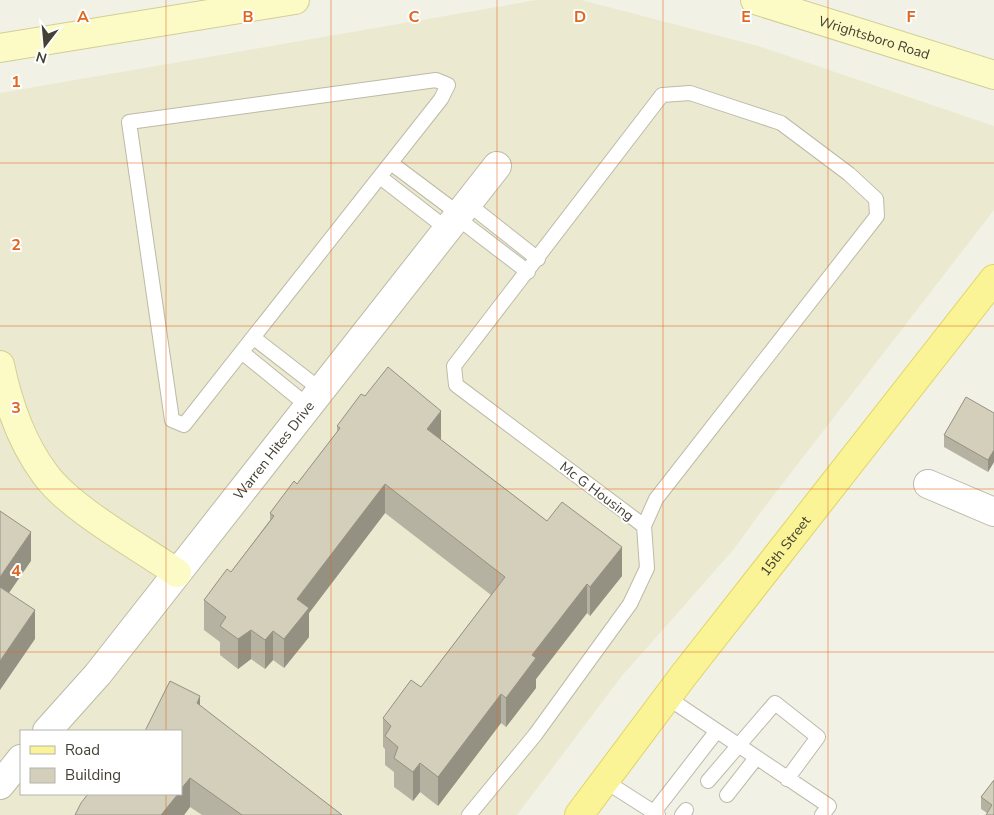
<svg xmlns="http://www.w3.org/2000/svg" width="994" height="815" font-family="'Nunito Sans',sans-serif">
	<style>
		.education { fill: #ebe9cf; fill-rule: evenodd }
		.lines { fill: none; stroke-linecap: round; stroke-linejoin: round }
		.lane-casing { stroke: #bdbaa8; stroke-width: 16 }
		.street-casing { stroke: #bdbaa8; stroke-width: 30 }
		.secondary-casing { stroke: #d1ce96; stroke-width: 30 }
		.primary-casing { stroke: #dfd566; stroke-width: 30 }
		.lane { stroke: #fff; stroke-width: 14 }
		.street { stroke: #fff; stroke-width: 28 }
		.secondary { stroke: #fdfbc5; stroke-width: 28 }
		.primary { stroke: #fbf496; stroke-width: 28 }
		.wall { fill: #b5b2a1 }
		.shaded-wall { fill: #949183 }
		.building { fill: #d3cfbb; stroke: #949183 }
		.grid { fill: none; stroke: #e1661e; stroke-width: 1; stroke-opacity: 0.55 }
		.labels { text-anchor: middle; stroke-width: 4; stroke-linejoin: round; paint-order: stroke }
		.street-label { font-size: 14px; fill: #444135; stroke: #fff }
		.grid-label { font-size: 16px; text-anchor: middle; font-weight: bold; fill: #e1661e; stroke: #fff; stroke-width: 4; stroke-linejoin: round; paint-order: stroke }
	</style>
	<rect width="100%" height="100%" fill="#f2f1e5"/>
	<path class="education" d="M537 0H581L758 46 994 126V210L763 509 734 549 621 677 517 815H0V93ZM21 731H181V794H21Z"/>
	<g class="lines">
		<defs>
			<path id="lane" d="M436 80 448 85 441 99 184 425 172 420 129 122Z
				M391 163 459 214
				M380 177 447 229
				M467 203 538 259
				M456 217 528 272
				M254 338 321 390
				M243 353 308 406
				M668 698 829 806 822 815
				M605 781 658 815
				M708 781 775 703 818 737 787 779
				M727 795 756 758
				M654 812 716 732
				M469 815 535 735 630 604 647 568 644 526 456 385 454 366 662 95 690 93 781 123 849 174 876 199 877 216 656 499 644 526
				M682 815 686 810"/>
			<g id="street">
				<path d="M928 484 994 512"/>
				<path id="s1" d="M47 731 98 674 497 166"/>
				<path d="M0 785 21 759"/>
			</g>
			<g id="secondary">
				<path id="s2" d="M755 0 994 75"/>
				<path d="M0 48 295 0"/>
				<path d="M0 365C8 403 21 442 45 474 70 509 140 547 177 573"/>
			</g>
			<g id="primary">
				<path id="s3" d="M579 815 683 676 994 279"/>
			</g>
		</defs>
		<use href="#lane" class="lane-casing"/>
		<use href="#street" class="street-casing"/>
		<use href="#secondary" class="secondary-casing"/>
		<use href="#primary" class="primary-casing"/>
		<use href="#lane" class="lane"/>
		<use href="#street" class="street"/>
		<use href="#secondary" class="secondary"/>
		<use href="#primary" class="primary"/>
	</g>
	<path class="wall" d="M994 413V462L988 472 944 447V435Z
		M337 426 441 440 547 521 622 576 590 616 587 613 536 679V688L506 727 501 723 438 806 420 792 413 801 394 787V772L385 765V749L383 747V718L421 687 491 595 385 513 309 613V637L284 668 273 660 265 669 251 659 238 669 220 655V642L204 630V600L231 572 270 520V513L297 484 337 432Z
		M200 706 342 815H202L190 807 184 815H75Z
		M994 780V815L987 813 981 809V797Z"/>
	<path class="shaded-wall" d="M441 411V440L427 458V429Z
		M994 450V462L988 472V460Z
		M385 484V513L309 613V637L284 668V639L297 599Z
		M31 532V561L0 606V577Z
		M622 547V576L590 616V587Z
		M587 584V613L536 679V688L506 727V698L532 655Z
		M35 610V639L0 690V661Z
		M251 630V659L238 669V639Z
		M273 631V660L265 669V640Z
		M501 694V723L438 806V777Z
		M200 696V725L197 703Z
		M420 763V792L413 801V772Z
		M190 778V807L184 815H161L178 794H181V789Z"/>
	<path class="building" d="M388 367 441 411 427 429 547 521 562 502 622 547 590 587 587 584 532 655 536 658 506 698 501 694 438 777 420 763 413 772 394 758 398 747 385 736 391 726 383 718 411 680 421 687 505 577 385 484 297 599 309 608 284 639 273 631 265 640 251 630 238 639 220 626 226 617 204 600 227 569 231 572 274 516 270 513 294 481 297 484 340 428 337 426 361 394 365 396Z
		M966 397 994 413V450L988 460 944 435Z
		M0 511 31 532 0 577Z
		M0 587 35 610 0 661Z
		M170 681 200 696 197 703 342 815H242L190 778 181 789V731H145Z
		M994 780V815H986L992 805 981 797Z
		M88 794H178L161 815H75L81 803Z"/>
	<path class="grid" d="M166 0V731M331 0V815M497 0V815M663 0V815M828 0V815M0 163H994M0 326H994M0 489H994M0 652H994M166 794V815"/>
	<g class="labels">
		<g class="street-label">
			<text dy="5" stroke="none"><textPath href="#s2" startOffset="125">Wrightsboro Road</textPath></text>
			<text dy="5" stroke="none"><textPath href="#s1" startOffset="361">Warren Hites Drive</textPath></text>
			<text transform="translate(597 491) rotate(37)" y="5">Mc G Housing</text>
			<text dy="5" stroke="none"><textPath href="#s3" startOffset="339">15th Street</textPath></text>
		</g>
	</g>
	<g class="grid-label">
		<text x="83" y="22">A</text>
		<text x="248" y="22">B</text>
		<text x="414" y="22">C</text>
		<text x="580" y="22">D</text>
		<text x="746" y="22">E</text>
		<text x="911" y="22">F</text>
		<text x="16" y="87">1</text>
		<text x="16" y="250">2</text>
		<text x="16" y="413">3</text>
		<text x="16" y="576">4</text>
	</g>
	<rect x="20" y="730" width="162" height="65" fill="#ffffff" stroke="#b4b3ae"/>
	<rect x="30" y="746" width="25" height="8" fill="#fbf496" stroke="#b4b3ae"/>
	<text x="65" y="755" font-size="15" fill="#444135">Road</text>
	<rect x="30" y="768" width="25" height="15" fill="#d3cfbb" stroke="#b4b3ae"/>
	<text x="65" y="780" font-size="15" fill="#444135">Building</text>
	<g transform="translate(45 45) rotate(196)" stroke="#ffffff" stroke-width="4" paint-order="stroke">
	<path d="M0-4L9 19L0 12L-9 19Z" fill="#444135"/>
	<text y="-8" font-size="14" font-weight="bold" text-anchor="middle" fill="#444135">N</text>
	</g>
</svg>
